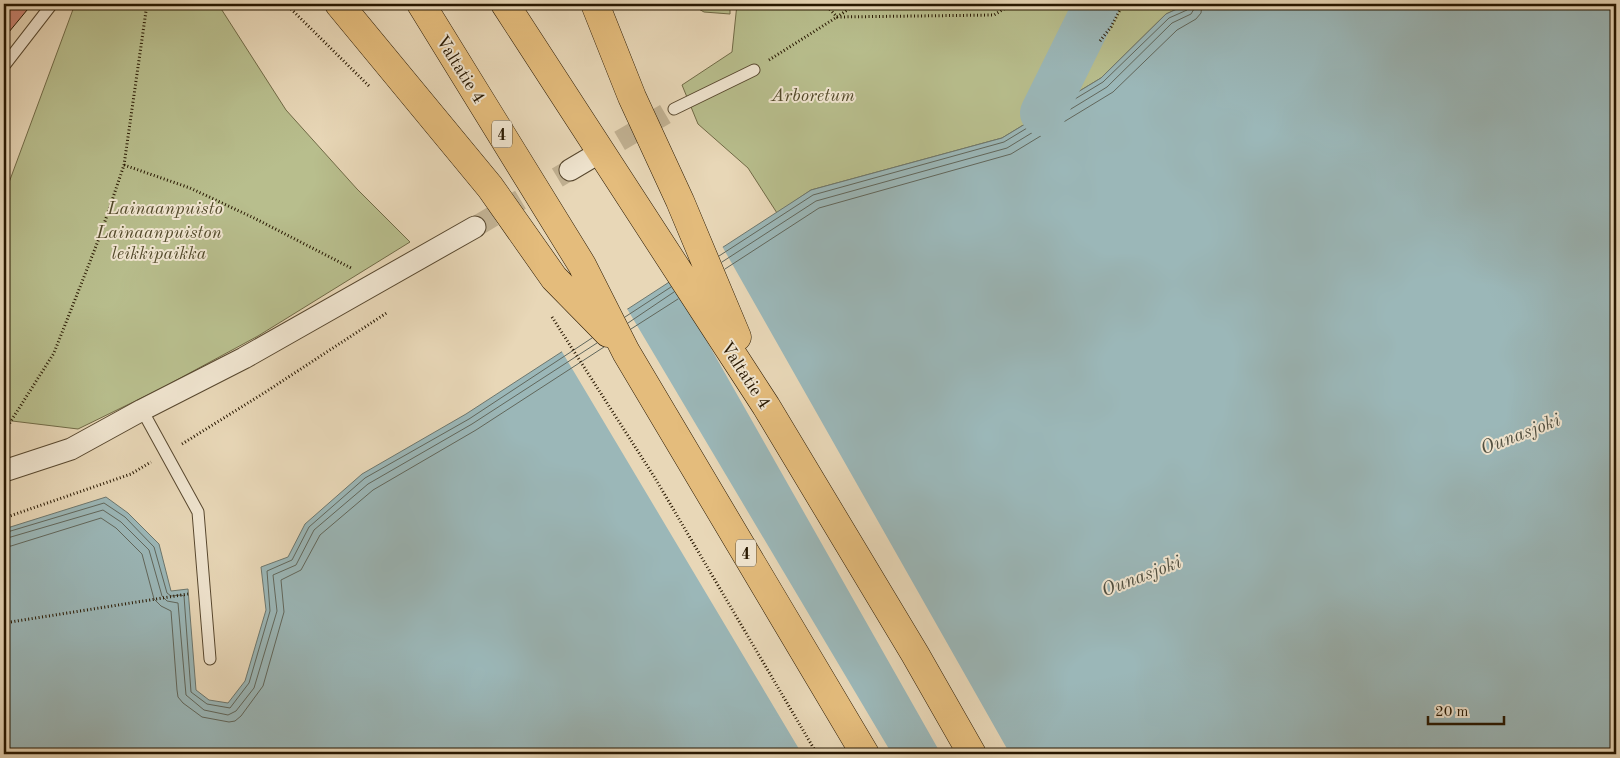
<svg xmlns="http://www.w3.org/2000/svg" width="1620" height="758" font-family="'Old Standard TT',serif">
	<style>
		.green { fill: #b8be8d; stroke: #706a46 }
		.water { fill: #9bb7b8; stroke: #6d776e }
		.pier { fill: #e8d7b7 }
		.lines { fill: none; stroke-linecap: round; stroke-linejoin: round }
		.shore { stroke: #61675c; stroke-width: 1 }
		.river { stroke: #9bb7b8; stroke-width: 46 }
		.building { fill: #cb8573; stroke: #271700 }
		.minor-tunnel { stroke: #c1b192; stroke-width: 21; stroke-dasharray: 21 11; stroke-linecap: butt }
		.service-casing { stroke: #57472e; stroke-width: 13 }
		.minor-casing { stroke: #57472e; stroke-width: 23 }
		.trunk-casing { stroke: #271700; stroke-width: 29 }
		.path { stroke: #271700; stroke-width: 3; stroke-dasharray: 1 2.5; stroke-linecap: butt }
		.service { stroke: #f0e5d0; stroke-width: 11 }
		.minor { stroke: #f0e5d0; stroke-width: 21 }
		.trunk { stroke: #e4bc7c; stroke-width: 28 }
		.labels { text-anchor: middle; stroke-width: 4; stroke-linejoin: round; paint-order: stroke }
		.shield { fill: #f0e5d0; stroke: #63553e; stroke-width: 1 }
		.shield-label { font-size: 16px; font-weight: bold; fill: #271700 }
		.street-label { font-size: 18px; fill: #271700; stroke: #f0e5d0 }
		.park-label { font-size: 18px; font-style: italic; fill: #52492a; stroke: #f0e5d0 }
		.water-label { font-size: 19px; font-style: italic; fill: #504f40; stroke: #f0e5d0 }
	</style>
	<rect width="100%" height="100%" fill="#e8d7b7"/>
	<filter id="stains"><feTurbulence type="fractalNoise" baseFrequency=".004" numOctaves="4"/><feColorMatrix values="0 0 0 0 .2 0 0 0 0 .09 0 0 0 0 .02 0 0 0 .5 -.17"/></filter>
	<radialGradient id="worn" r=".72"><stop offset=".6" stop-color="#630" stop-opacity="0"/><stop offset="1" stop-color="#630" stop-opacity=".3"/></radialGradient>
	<path class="green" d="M75 4H218L286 110 357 189 410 242 258 336 162 388 78 429 4 420V196Z
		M690 4H730V14L704 12Z
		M737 4H1188L1166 14 1101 78 1002 138 811 190 777 213 748 168 698 124 682 85 732 52Z"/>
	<path class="water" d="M1188 4H1616V754H4V529L106 497 128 513 159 544 171 591 188 589 196 690 209 700 228 703 245 681 266 610 261 567 288 557 305 524 362 474 466 414 811 190 1002 138 1101 78 1166 14Z"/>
	<path class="pier" d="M722 246 1010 754H941L671 278Z
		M626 307 892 754H802L561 350Z"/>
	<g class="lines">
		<path class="shore" d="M719 256 813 195 1004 142 1103 82 1169 18 1187 10 1189 4
			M722 262 816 201 1007 148 1107 87 1172 23 1191 14 1194 9 1195 4
			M725 269 819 208 1011 154 1113 92 1177 30 1196 19 1201 13 1202 4
			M625 317 671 287
			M628 323 674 292
			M631 329 678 299
			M4 533 104 503 125 517 154 547 167 593 171 596 181 595 184 596 191 692 207 704 230 708 249 683 270 611 267 571 292 560 309 527 365 478 469 419 592 338
			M4 539 103 510 121 522 149 550 162 596 167 601 178 603 186 695 204 710 228 715 236 711 254 688 277 611 273 575 296 565 314 530 368 484 472 424 597 343
			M4 547 11 546 101 518 116 528 142 554 154 599 161 606 171 611 177 690 178 697 183 703 202 717 229 722 235 721 241 716 263 686 284 612 281 580 301 570 320 535 373 490 476 430 604 347"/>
		<path class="river" d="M1043 113 1097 4"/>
	</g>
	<path class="building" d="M4 4H32L4 38Z"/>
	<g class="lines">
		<path class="minor-tunnel" d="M592 157 674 109
			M475 227 570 170"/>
		<defs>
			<path id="service" d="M4 66 52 4
				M674 109 754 70
				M142 410 198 512 210 659"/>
			<path id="minor" d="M570 170 592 157
				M4 471 71 449 142 410 244 358 475 227"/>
			<path id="trunk" d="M339 4 490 187 554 278 608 333
				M421 4 582 265 626 352 865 754
				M505 4 766 406 915 654 972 754
				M595 4 632 97 680 201 737 337"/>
		</defs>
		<use href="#service" class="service-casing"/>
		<use href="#minor" class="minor-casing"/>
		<use href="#trunk" class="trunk-casing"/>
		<path class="path" d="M286 4 370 87
			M825 4 837 17 856 4
			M1100 41 1111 27 1123 4
			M769 60 837 17 994 15 1012 4
			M124 165 190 188 254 218 353 269
			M552 317 655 478 817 754
			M4 432 54 353 100 236 124 165 147 4
			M182 444 264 393 388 312
			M4 518 131 474 151 462
			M4 623 188 594"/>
		<use href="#service" class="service"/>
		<use href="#minor" class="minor"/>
		<use href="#trunk" class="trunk"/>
	</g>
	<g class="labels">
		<g class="shield">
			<rect x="492" y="120.5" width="20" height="27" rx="4"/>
			<rect x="736" y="539.5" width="20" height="27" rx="4"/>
		</g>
		<g class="shield-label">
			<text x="502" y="140">4</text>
			<text x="746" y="559">4</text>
		</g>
		<g class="street-label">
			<text transform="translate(461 69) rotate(58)" y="6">Valtatie 4</text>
			<text transform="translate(746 375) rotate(57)" y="6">Valtatie 4</text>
		</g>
		<g class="park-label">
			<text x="813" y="101">Arboretum</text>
			<text x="165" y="214">Lainaanpuisto</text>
			<text x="159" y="238">Lainaanpuiston<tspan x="159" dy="21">leikkipaikka</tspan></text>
		</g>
		<g class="water-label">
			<text transform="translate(1520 433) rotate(-21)" y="7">Ounasjoki</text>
			<text transform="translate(1141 575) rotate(-21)" y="7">Ounasjoki</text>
		</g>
	</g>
	<rect width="1620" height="758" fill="none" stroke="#e8d7b7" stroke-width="20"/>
	<rect x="5" y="5" width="1610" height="748" fill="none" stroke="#271700" stroke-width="2.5"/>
	<rect x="10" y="10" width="1600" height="738" fill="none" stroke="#271700"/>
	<path d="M1428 716v8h76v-8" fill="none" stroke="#271700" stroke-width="2.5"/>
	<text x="1435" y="716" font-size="15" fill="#271700" stroke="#f0e5d0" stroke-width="4" paint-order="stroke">20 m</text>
	<rect width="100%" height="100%" filter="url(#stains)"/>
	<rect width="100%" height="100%" fill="url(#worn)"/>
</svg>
